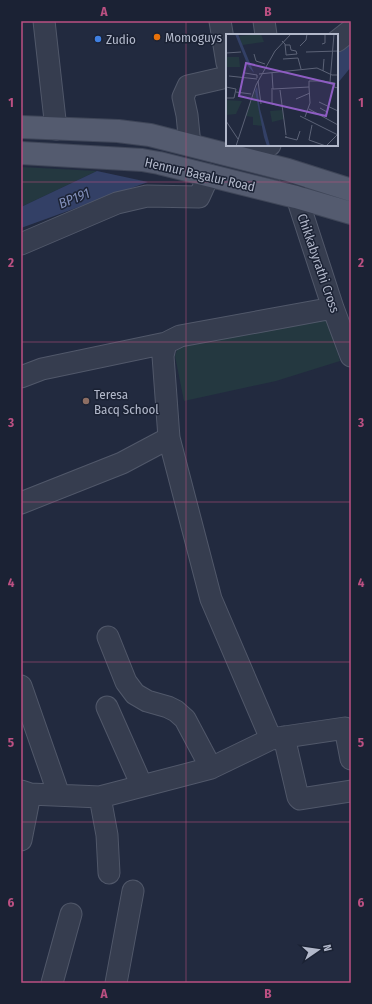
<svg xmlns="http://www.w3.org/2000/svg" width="372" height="1004" font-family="'Fira Sans Condensed',sans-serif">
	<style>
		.green { fill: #243840 }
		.water { fill: #334066 }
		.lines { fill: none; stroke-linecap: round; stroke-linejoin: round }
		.minor-casing { stroke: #51586a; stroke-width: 23 }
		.major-casing { stroke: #3f4658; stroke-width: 24 }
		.minor { stroke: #363d4f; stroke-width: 21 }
		.major { stroke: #545b6f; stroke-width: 22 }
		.grid { fill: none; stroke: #bc5082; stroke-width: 1; stroke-opacity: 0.55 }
		.food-dot { fill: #e8710a; stroke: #1b2234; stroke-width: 1.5 }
		.shop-dot { fill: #3f7fe0; stroke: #1b2234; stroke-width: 1.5 }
		.education-dot { fill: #8d6e63; stroke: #1b2234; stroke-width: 1.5 }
		.labels { text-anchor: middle; stroke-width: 3; stroke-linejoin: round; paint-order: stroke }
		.poi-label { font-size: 13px; fill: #b2b8ca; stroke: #1b2234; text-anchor: start }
		.street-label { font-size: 13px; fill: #b2b8ca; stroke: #1b2234 }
		.water-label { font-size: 14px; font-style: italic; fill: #808eb8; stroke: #1b2234 }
		.inset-road { fill: none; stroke: #5c6377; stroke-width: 1 }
		.view { fill: #8e5dc3; fill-opacity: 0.15; stroke: #8e5dc3; stroke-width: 2 }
		.inset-edge { fill: none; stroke: #b2b8ca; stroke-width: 2 }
		.neatline { fill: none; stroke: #bc5082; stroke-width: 1.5 }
		.grid-label { font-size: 13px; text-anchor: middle; font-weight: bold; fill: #bc5082 }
	</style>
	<rect width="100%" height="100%" fill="#222a3f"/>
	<path class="green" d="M21 167 97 171 21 207Z
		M328 318 340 361 276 381 184 401 175 356 178 347Z"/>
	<path class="water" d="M351 30V67L337 84V46Z
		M97 171 148 182 21 228V207Z"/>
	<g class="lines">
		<defs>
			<path id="minor" d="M44 21 56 129
				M220 21 227 63
				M264 21 266 35
				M337 41 351 30
				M190 145 187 115 183 97 188 86 227 77
				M246 159 270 145
				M288 170 333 308 351 356
				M21 244 117 203 147 196 199 197 209 175
				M21 377 42 369 166 343
				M21 503 122 463 169 438
				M108 637 126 682 135 694 147 701 168 707 176 711 185 719 211 768
				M21 686 59 795
				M107 707 142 786
				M284 737 298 797 300 799 351 791
				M271 739 345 728 351 759
				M21 791 30 794 100 797 211 768 271 739 211 599 169 438 163 356 166 343 180 336 333 308
				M100 797 107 835 109 873
				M21 840 30 794
				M52 983 71 914
				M116 983 133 891"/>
			<path id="major" d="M21 127 118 131 150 135 288 170 351 190
				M21 153 142 160 159 163 296 197 351 213"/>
		</defs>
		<use href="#minor" class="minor-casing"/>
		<use href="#major" class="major-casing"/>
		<use href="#minor" class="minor"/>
		<use href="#major" class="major"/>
	</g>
	<path class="grid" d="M186 21V983M21 182H351M21 342H351M21 502H351M21 662H351M21 822H351"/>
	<circle class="food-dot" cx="157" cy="37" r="4"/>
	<circle class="shop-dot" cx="98" cy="39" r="4"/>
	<circle class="education-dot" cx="86" cy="401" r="4"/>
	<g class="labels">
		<g class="poi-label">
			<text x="165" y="42">Momoguys</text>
			<text x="106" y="44">Zudio</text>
			<text x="94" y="399">Teresa<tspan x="94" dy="15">Bacq School</tspan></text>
		</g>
		<g class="street-label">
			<text transform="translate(200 174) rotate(13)" y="5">Hennur Bagalur Road</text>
			<text transform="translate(319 263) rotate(71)" y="5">Chikkabyrathi Cross</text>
		</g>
		<g class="water-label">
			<text transform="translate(74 198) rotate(-22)" y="5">BP191</text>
		</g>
	</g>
	<g transform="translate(226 34)">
		<rect width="112" height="112" fill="#222a3f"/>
		<path d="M35 0 38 8 16 11 13 2ZM0 23H13L14 33H0ZM29 57 36 87 37 92 27 91V83L20 82ZM0 66 16 67 10 80 0 81ZM56 76 58 85 46 88 44 77Z" fill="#243840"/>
		<path d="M9 0H12L28 39 22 32ZM31 53 34 75 44 112H41L38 103 29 57Z" fill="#334066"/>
		<path class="inset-road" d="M56 7 59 10 60 20V21L71 20 70 17 65 16 64 11H59M96 10 99 9V0M74 12 80 6 81 0M80 18 112 17M0 19 15 18M28 20 30 27 39 30M57 25 72 24 75 35M97 37 98 25M19 39 31 41V44M46 39 47 55 83 53 84 69 79 83M33 40 91 34 106 41H112M3 42 31 45M32 47 35 70M104 48 108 0M0 53 10 55 8 64H0M83 53V47H96L109 49 108 53 112 54M46 54V70L51 71M54 56 60 101M10 58 25 60M70 65 84 59M93 68 112 77M94 74 101 78 103 73M83 75 112 91M74 82 112 101M0 87 12 105M86 91 83 106 100 112M61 103H59L71 106 74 97M10 112 30 51 49 17 65 0M100 112 112 100"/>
		<path class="view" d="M20 29 108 50 100 82 13 62Z"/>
		<rect width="112" height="112" class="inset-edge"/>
	</g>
	<rect width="372" height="1004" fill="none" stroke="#1b2234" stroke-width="44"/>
	<g transform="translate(318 950) rotate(77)" stroke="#1b2234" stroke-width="3" paint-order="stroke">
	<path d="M0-3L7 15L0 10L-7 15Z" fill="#b2b8ca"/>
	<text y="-6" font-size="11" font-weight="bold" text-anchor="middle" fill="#b2b8ca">N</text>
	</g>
	<rect x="22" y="22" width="328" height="960" class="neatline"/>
	<g class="grid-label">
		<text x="104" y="16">A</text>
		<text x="268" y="16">B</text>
		<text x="11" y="107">1</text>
		<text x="361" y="107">1</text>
		<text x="11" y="267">2</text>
		<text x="361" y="267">2</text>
		<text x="11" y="427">3</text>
		<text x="361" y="427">3</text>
		<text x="11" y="587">4</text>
		<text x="361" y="587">4</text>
		<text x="11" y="747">5</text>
		<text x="361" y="747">5</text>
		<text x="11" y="907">6</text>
		<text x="361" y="907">6</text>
		<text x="104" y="998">A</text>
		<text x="268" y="998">B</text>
	</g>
</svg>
